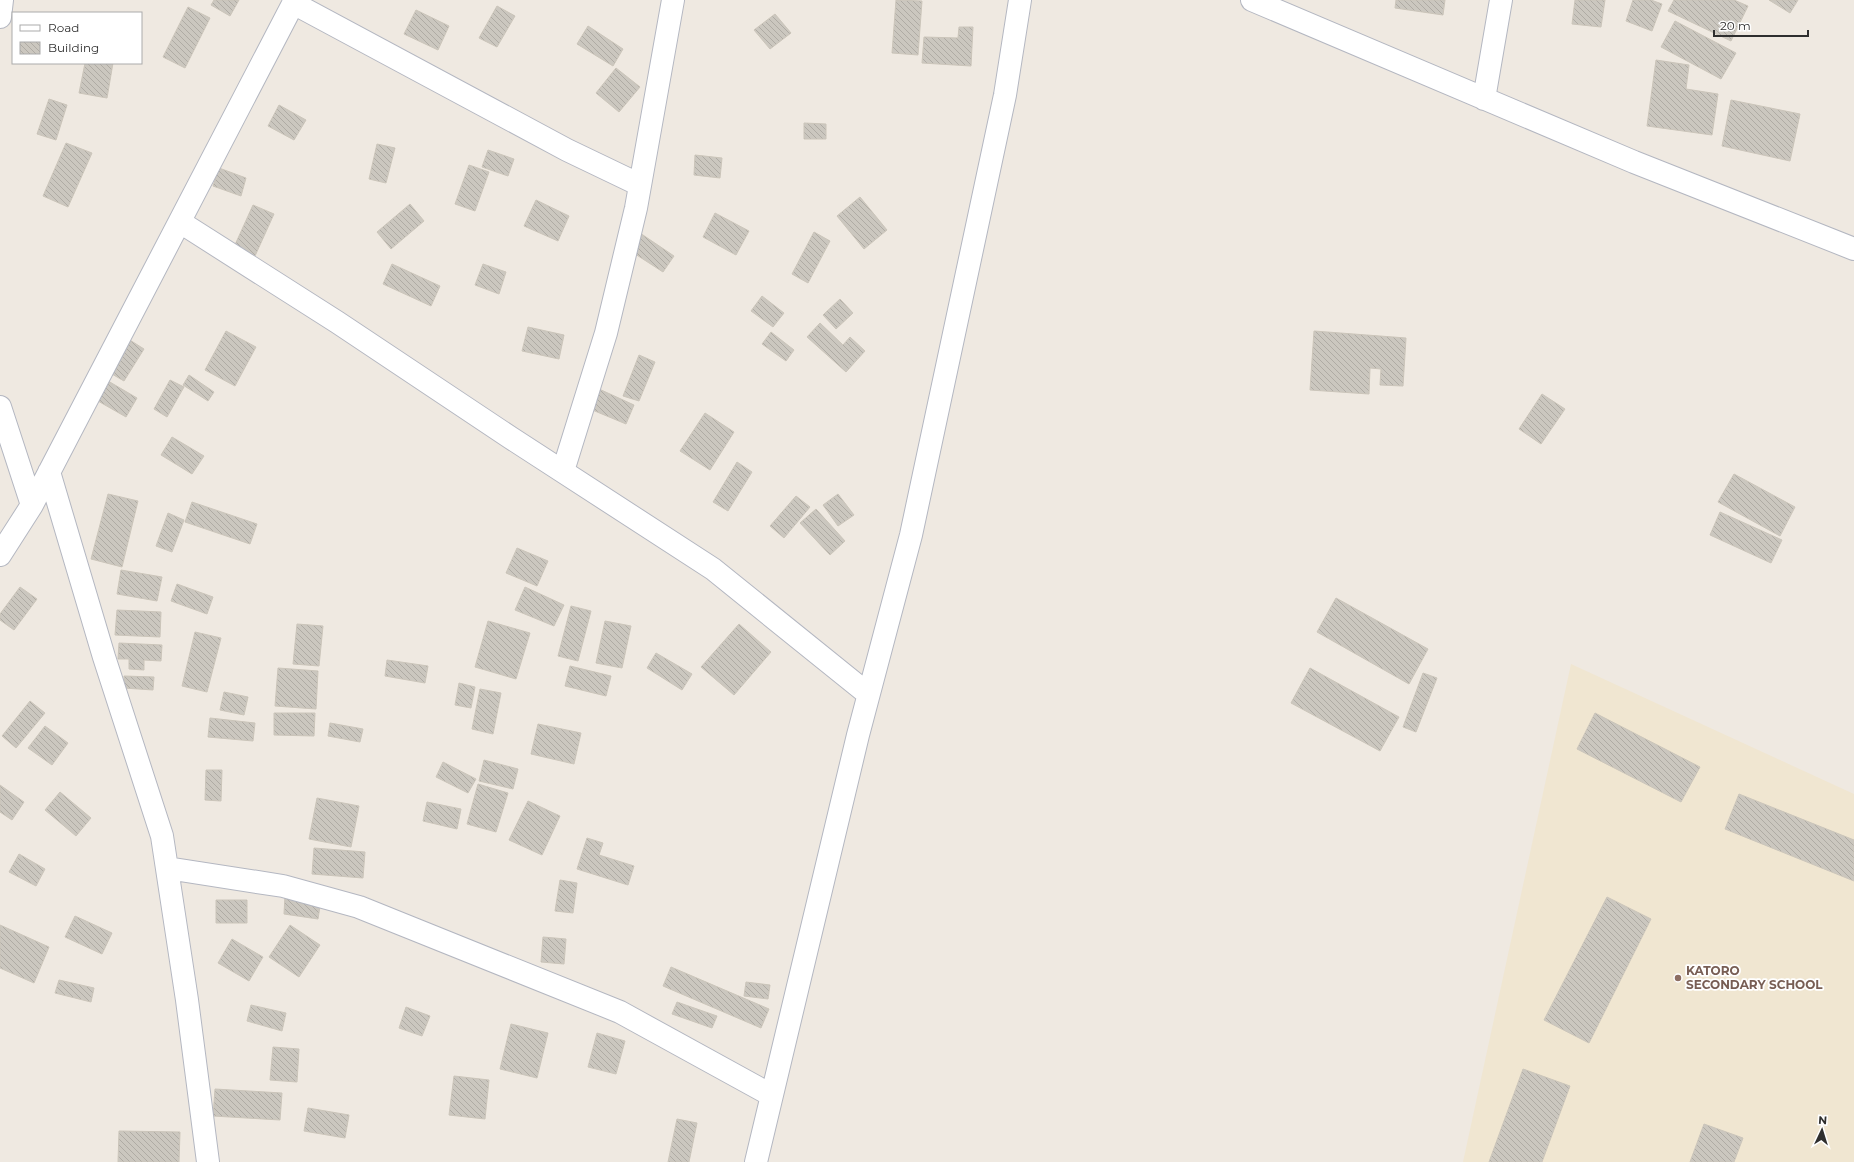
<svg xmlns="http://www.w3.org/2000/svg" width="1854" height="1162" font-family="Montserrat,sans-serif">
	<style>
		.education { fill: #f0e6d1 }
		.building { fill: url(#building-back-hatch); stroke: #cbc5ba }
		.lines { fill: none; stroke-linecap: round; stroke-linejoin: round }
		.street-casing { stroke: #b4b7c1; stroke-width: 24 }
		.street { stroke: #fff; stroke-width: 22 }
		.education-dot { fill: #8d6e63; stroke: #fff; stroke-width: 1.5 }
		.labels { text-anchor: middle; stroke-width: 3.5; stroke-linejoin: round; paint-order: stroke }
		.education-label { font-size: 12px; font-weight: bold; fill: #785e54; stroke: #fff; text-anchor: start }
	</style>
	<defs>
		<pattern id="building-back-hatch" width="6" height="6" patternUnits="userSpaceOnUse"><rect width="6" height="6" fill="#cbc7bf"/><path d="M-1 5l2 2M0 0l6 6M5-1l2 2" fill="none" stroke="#afaba4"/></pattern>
	</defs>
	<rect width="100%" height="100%" fill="#efe9e1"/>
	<path class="education" d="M1571 664 1854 794V1162H1463Z"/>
	<path class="building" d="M214 0H239L230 16 211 5Z
		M896 0 922 1 918 55 892 53Z
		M1396 0H1445L1443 15 1395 8Z
		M1575 0H1605L1601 27 1572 24Z
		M1633 0H1651L1662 4 1652 31 1626 21Z
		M1674 0H1734L1748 6 1731 41 1668 11Z
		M1769 0H1798L1790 13Z
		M497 6 515 16 497 47 479 38Z
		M188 7 210 18 185 68 163 57Z
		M416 10 449 26 438 50 404 34Z
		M775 14 791 33 770 49 754 30Z
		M1675 21 1736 53 1721 79 1661 47Z
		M588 26 623 49 613 66 577 44Z
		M959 27H973L971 66 922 63 924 37 958 38Z
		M1656 60 1689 65 1686 89 1718 94 1712 135 1647 126Z
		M85 63H113L107 98 79 93Z
		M616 68 640 87 619 112 596 93Z
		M49 99 67 105 56 140 37 134Z
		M1731 100 1800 114 1790 161 1722 146Z
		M279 105 306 120 294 140 268 126Z
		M804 123 826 124V139H804Z
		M66 143 92 153 68 207 43 196Z
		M377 144 395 148 386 183 369 179Z
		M488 150 514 159 508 176 482 167Z
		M695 155 722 158 720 178 694 175Z
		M469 165 489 172 475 211 455 204Z
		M219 168 246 178 241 196 213 186Z
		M860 197 887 230 864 249 837 216Z
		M536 200 569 216 558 241 524 226Z
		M410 204 424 221 391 249 377 232Z
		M253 205 274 214 255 256 234 247Z
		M715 213 749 231 736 255 703 237Z
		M814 232 830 241 808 283 792 274Z
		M640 233 674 256 663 272 629 250Z
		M392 264 440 286 431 306 383 284Z
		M483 264 506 272 499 294 475 285Z
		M762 296 784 313 773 327 751 311Z
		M840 299 853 313 836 329 823 315Z
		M820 323 843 345 850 337 865 351 846 372 807 337Z
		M528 327 564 335 559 359 522 351Z
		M226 331 256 347 235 386 205 370Z
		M1314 331 1406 338 1403 386 1380 385 1381 369 1370 368 1369 394 1310 390Z
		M771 332 794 350 786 361 762 344Z
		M125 337 144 349 124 381 105 370Z
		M639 355 655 362 639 401 623 396Z
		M189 375 214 392 208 401 183 385Z
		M103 378 137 398 126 417 91 397Z
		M170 380 184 387 167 417 154 409Z
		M599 389 634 405 626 424 590 409Z
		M1542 394 1565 409 1541 444 1519 429Z
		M705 413 734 432 710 470 680 451Z
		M172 437 204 456 192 474 161 455Z
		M737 462 752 472 728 511 713 502Z
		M1734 474 1795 507 1780 536 1718 502Z
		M108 494 138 501 122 567 91 559Z
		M838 494 854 515 838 526 823 505Z
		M796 496 810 507 784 538 770 526Z
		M192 502 257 524 250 544 185 522Z
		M816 509 845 541 830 555 800 523Z
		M1720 512 1782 540 1771 563 1710 535Z
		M168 513 184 520 172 552 156 546Z
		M517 548 548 561 537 586 506 573Z
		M121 570 162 577 157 601 117 594Z
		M177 584 213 597 207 614 171 601Z
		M20 587 37 599 14 630 0 620V614Z
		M525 587 564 605 554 626 515 610Z
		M1336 598 1428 649 1409 684 1317 632Z
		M571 606 591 611 578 661 558 656Z
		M117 610 161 612 160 637 115 635Z
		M488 621 530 633 516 679 475 667Z
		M605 621 631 626 622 668 596 663Z
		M297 624 323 626 319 666 293 664Z
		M739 624 771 652 734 695 701 667Z
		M195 632 221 638 207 692 182 686Z
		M119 643 162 645 161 661 144 660V670L129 669V659H118Z
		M656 653 692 674 682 690 647 668Z
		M387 660 428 666 425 683 385 676Z
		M570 666 611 676 606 696 565 686Z
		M278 668 318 671 316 709 275 706Z
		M1310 668 1399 717 1380 751 1291 703Z
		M1423 673 1437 678 1416 732 1403 727Z
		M124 676 154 677 153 690 124 688Z
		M459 683 475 687 471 708 455 705Z
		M480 689 501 693 493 734 472 729Z
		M224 692 248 697 244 715 220 710Z
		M30 701 45 713 16 748 2 736Z
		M274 713H315L314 736 274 735Z
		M1595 713 1700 767 1681 802 1577 749Z
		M210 718 255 723 253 741 208 737Z
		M330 723 363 729 360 742 328 736Z
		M538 724 581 733 574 764 531 754Z
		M45 726 68 743 52 765 28 748Z
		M484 760 518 769 513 789 479 781Z
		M443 762 476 779 468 793 436 777Z
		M206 770H222L221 801 205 800Z
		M478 784 508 793 496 832 467 824Z
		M0 785 24 802 12 820 0 812Z
		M60 792 91 818 76 836 45 810Z
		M1739 794 1854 840V881L1725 829Z
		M317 798 359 806 351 847 309 839Z
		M528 801 560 816 542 855 509 840Z
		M427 802 461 809 457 829 423 821Z
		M587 838 603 843 599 855 634 866 628 885 577 869Z
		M314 848 365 852 363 878 312 874Z
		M19 854 45 869 36 886 9 872Z
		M560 880 577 883 573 913 555 911Z
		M285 895 321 900 318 919 284 914Z
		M1607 897 1651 919 1589 1043 1544 1020Z
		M216 900H247V923H216Z
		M75 916 112 933 102 954 65 937Z
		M0 925 49 947 34 983 0 968Z
		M290 925 320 945 299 977 269 957Z
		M543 937 566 939 564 964 541 962Z
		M232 939 263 957 249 981 218 963Z
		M671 967 769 1009 761 1028 663 986Z
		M59 980 94 988 91 1002 55 993Z
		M746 982 770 985 768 999 744 996Z
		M677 1002 717 1016 712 1028 672 1014Z
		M251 1005 286 1013 282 1031 247 1021Z
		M406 1007 430 1016 422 1036 399 1028Z
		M511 1024 548 1033 537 1078 500 1069Z
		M597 1033 625 1041 616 1074 588 1067Z
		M273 1047 299 1049 297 1082 270 1080Z
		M1523 1069 1570 1086 1542 1162H1489Z
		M454 1076 489 1080 485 1119 449 1115Z
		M215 1089 282 1093 280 1120 213 1116Z
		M308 1108 349 1115 345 1138 304 1131Z
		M677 1119 697 1123 689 1162H668Z
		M1704 1124 1743 1138 1734 1162H1690Z
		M119 1131 180 1132 179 1162H118Z"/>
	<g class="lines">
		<defs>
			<path id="street" d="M1252 0 1634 162 1854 249
				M293 3 567 150 640 185
				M0 17 2 0
				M1484 99 1501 0
				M180 222 337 322 511 438 713 569 868 694
				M0 407 32 505
				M563 471 606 333 636 208 673 0
				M49 472 104 657 162 836 187 1000 208 1162
				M0 555 32 505 295 0
				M167 868 283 886 359 907 620 1012 771 1095
				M756 1162 858 735 911 535 1005 95 1020 0"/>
		</defs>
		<use href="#street" class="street-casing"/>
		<use href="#street" class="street"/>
	</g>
	<circle class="education-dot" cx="1678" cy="978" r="4"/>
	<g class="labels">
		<g class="education-label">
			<text x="1686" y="975">KATORO<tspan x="1686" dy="14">SECONDARY SCHOOL</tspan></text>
		</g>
	</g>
	<rect x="12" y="12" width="130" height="52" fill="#ffffff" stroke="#ababab"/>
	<rect x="20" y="25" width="20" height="6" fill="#ffffff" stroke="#ababab"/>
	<text x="48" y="32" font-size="12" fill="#2e2e2e">Road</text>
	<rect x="20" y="42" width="20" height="12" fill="url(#building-back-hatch)" stroke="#ababab"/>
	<text x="48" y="52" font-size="12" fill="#2e2e2e">Building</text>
	<g transform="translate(1822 1130) rotate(4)" stroke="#ffffff" stroke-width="3" paint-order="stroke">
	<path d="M0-3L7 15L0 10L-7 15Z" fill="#2e2e2e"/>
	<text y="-6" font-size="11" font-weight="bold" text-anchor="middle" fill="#2e2e2e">N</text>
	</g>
	<path d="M1714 30v6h94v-6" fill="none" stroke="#2e2e2e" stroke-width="2"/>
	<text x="1720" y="30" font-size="12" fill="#2e2e2e" stroke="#ffffff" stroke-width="3" paint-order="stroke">20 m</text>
</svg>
